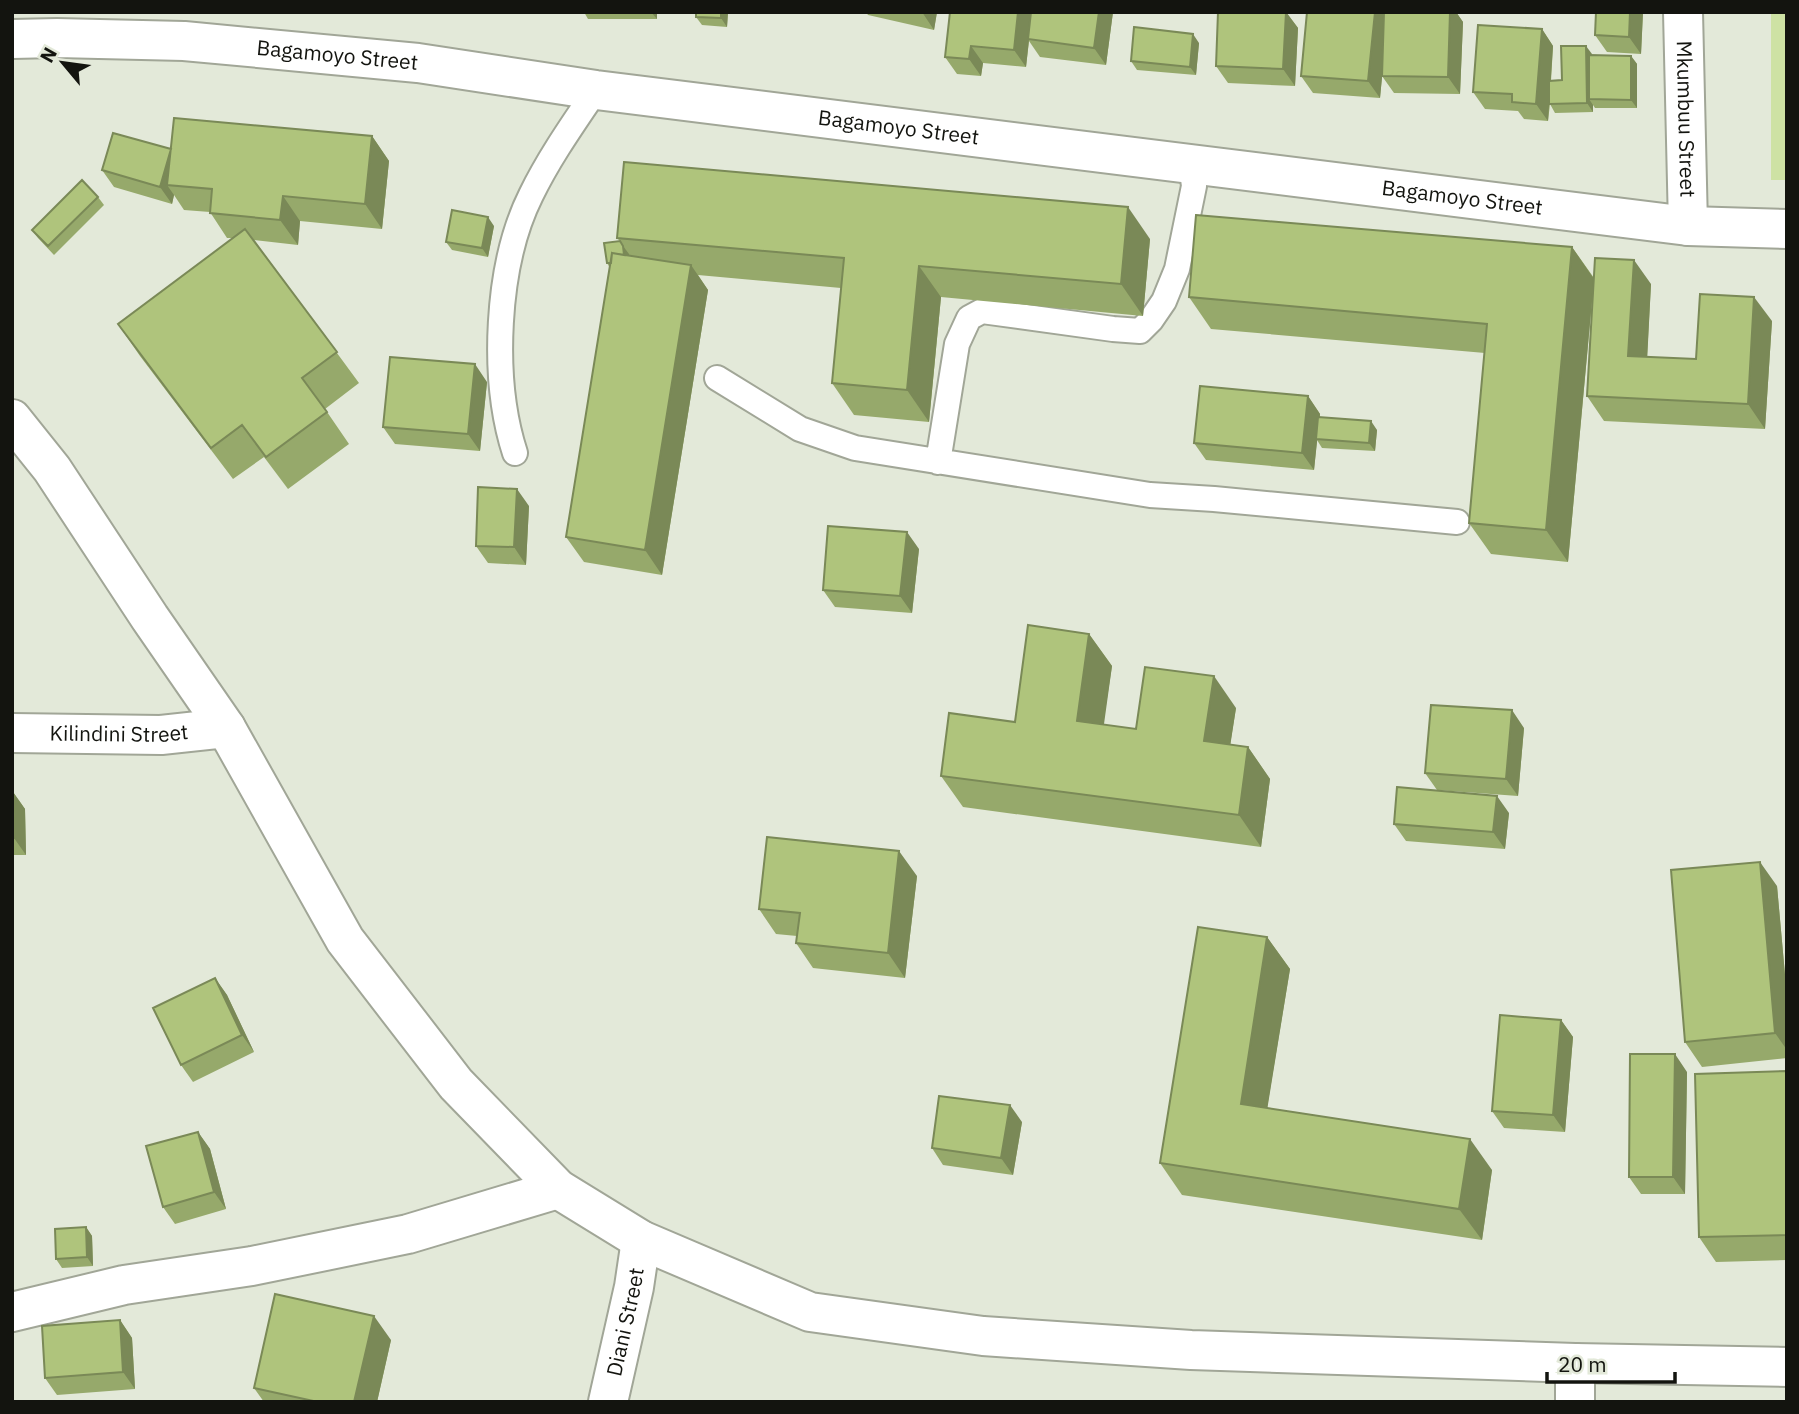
<svg xmlns="http://www.w3.org/2000/svg" width="1799" height="1414" font-family="'IBM Plex Sans',sans-serif">
	<style>
		.green { fill: #cee2a4 }
		.lines { fill: none; stroke-linecap: round; stroke-linejoin: round }
		.service-casing { stroke: #a1a697; stroke-width: 28 }
		.minor-casing { stroke: #a1a697; stroke-width: 42 }
		.secondary-casing { stroke: #a1a697; stroke-width: 42 }
		.trunk-casing { stroke: #a1a697; stroke-width: 42 }
		.service { stroke: #fff; stroke-width: 24 }
		.minor { stroke: #fff; stroke-width: 38 }
		.secondary { stroke: #fff; stroke-width: 38 }
		.trunk { stroke: #fff; stroke-width: 38 }
		.wall { fill: #96a96b }
		.shaded-wall { fill: #7a8957 }
		.building { fill: #afc47c; stroke: #7a8957; stroke-width: 2 }
		.labels { text-anchor: middle; stroke-width: 5; stroke-linejoin: round; paint-order: stroke }
		.street-label { font-size: 21px; fill: #13140f; stroke: #e3e9d9 }
	</style>
	<rect width="100%" height="100%" fill="#e3e9d9"/>
	<path class="green" d="M1771 12H1787V180H1771Z"/>
	<g class="lines">
		<defs>
			<path id="service" d="M717 378 800 429 855 448 1150 495 1214 499 1457 522
				M515 453C491 379 496 265 531 195 549 158 573 124 596 90
				M938 462 957 344 969 318 982 311 1113 329 1140 331 1151 320 1164 301 1177 269 1194 186 1191 164"/>
			<g id="minor">
				<path id="s1" d="M1683 12 1688 226"/>
				<path id="s2" d="M12 733 161 735 226 728"/>
				<path d="M12 1312 124 1285 252 1266 408 1234 558 1189"/>
				<path d="M1575 1363V1402"/>
				<path id="s3" d="M608 1402 634 1287 641 1240"/>
			</g>
			<g id="secondary">
				<path id="s4" d="M12 39 57 38 184 41 418 63 596 90 1688 226 1787 229"/>
			</g>
			<path id="trunk" d="M12 419 52 469 150 618 226 728 345 940 456 1084 558 1189 641 1240 810 1312 983 1336 1191 1350 1575 1363 1787 1367"/>
		</defs>
		<use href="#service" class="service-casing"/>
		<use href="#minor" class="minor-casing"/>
		<use href="#secondary" class="secondary-casing"/>
		<use href="#trunk" class="trunk-casing"/>
		<use href="#service" class="service"/>
		<use href="#minor" class="minor"/>
		<use href="#secondary" class="secondary"/>
		<use href="#trunk" class="trunk"/>
	</g>
	<path class="wall" d="M584 12H657V19H588Z
		M687 12H728L727 27 702 25 696 17V13Z
		M866 12H937L934 30 868 15Z
		M950 12H1113L1106 65 1040 57 1029 41 1026 67 983 63 981 76 957 74 945 57Z
		M1218 12H1286L1298 28 1295 86 1228 83 1216 66Z
		M1307 12H1456L1463 22 1460 94 1394 93 1382 76 1380 98 1313 93 1301 76Z
		M1643 12 1641 54 1607 52 1595 35Z
		M1542 29 1553 46 1551 81 1562 80 1592 55 1631 56 1637 64V108H1595L1593 105V112L1555 113 1550 104 1548 121 1524 119 1518 111 1485 109 1473 92Z
		M1199 43 1196 75 1137 70 1131 61Z
		M372 136 389 161 382 229 300 221 298 245 254 240 359 383 325 409 349 444 288 489 264 457 233 479 140 356 118 324 233 238H227L210 212 184 210 174 195 172 204 114 187 102 170 171 149Z
		M98 197 104 205 54 255 38 238 32 230Z
		M494 226 488 257 452 250 446 242Z
		M617 238 1150 239 1143 316 941 297 929 422 854 415 832 383 841 288 698 275 708 290 662 575 584 562 566 537 610 268 607 263 620 241Z
		M1572 247 1594 278 1651 284 1647 357 1696 359 1772 321 1765 429 1604 421 1587 396 1593 291 1568 562 1491 554 1469 523 1485 353 1211 329 1189 297Z
		M487 382 480 451 395 444 383 427Z
		M1308 396 1320 414V417L1377 430 1375 451 1322 448 1317 440 1314 470 1206 460 1194 443Z
		M529 506 526 565 488 563 476 546Z
		M919 549 912 613 835 607 823 590Z
		M1089 634 1112 666 1103 725 1136 729 1236 708 1230 745 1248 747 1270 779 1261 847 963 807 941 776 1015 722Z
		M1524 728 1518 796 1437 790 1425 773Z
		M12 792H13L25 809 26 855H12Z
		M1509 813 1505 849 1406 841 1394 824Z
		M917 876 905 978 813 968 796 943 797 936 776 934 759 909Z
		M1777 886 1787 997V1058L1702 1067 1685 1042Z
		M1267 937 1290 969 1267 1108 1492 1170 1482 1240 1182 1195 1160 1163Z
		M215 978 227 995 254 1052 193 1082 181 1065Z
		M1561 1020 1573 1037 1565 1132 1504 1128 1492 1111Z
		M1787 1071V1260L1716 1262 1699 1237Z
		M1687 1072 1685 1194H1641L1629 1177Z
		M1022 1122 1013 1175 943 1165 932 1148Z
		M198 1132 210 1149 226 1209 175 1224 163 1207Z
		M86 1227 92 1236 93 1266 62 1268 56 1259Z
		M120 1320 132 1338 135 1389 57 1395 45 1378Z
		M391 1340 377 1402H264L254 1388Z"/>
	<path class="shaded-wall" d="M651 12H657V19Z
		M721 12H728L727 27 721 18Z
		M922 12H937L934 30Z
		M1018 12H1032L1026 67 1014 50Z
		M1099 12H1113L1106 65 1094 48Z
		M1286 12 1298 28 1295 86 1283 69Z
		M1375 12H1385L1388 17 1380 98 1368 81Z
		M1450 12H1456L1463 22 1460 94 1448 77Z
		M1630 12H1643L1641 54 1629 37Z
		M1542 29 1553 46 1548 121 1536 104Z
		M1193 34 1199 43 1196 75 1190 67Z
		M971 46 983 63 981 76 969 59Z
		M1586 46 1592 54 1593 99H1589L1593 105V112L1587 103Z
		M1631 56 1637 64V108L1631 100Z
		M372 136 389 161 382 229 365 204Z
		M171 149 167 185 174 195 172 204 160 187Z
		M283 196 300 221 298 245 280 220Z
		M1128 207 1150 239 1143 316 1121 284Z
		M488 217 494 226 488 257 482 248Z
		M623 246 629 254 630 271 624 262Z
		M1572 247 1594 279 1568 562 1546 530Z
		M1634 260 1651 284 1646 381 1628 356Z
		M691 265 708 290 662 575 645 550Z
		M919 266 941 297 929 422 907 390Z
		M1754 297 1772 321 1765 429 1748 404Z
		M475 364 487 382 480 451 468 434Z
		M1308 396 1320 414 1314 470 1302 453Z
		M1371 421 1377 430 1375 451 1369 443Z
		M517 489 529 506 526 565 514 547Z
		M907 532 919 549 912 613 900 596Z
		M1089 634 1112 666 1100 753 1077 721Z
		M1214 676 1236 708 1226 773 1204 741Z
		M1512 710 1524 728 1518 796 1506 779Z
		M1248 747 1270 779 1261 847 1239 815Z
		M13 792 25 809 26 855 14 838Z
		M1497 796 1509 813 1505 849 1493 832Z
		M899 851 917 876 905 978 888 953Z
		M1760 862 1777 886 1787 997V1050L1775 1033Z
		M1267 937 1290 969 1263 1135 1241 1104Z
		M215 978 227 995 254 1052 242 1035Z
		M1561 1020 1573 1037 1565 1132 1553 1115Z
		M1675 1054 1687 1072 1685 1194 1673 1177Z
		M1010 1105 1022 1122 1013 1175 1001 1158Z
		M198 1132 210 1149 226 1209 214 1192Z
		M1470 1139 1492 1170 1482 1240 1459 1209Z
		M86 1227 92 1236 93 1266 87 1257Z
		M374 1316 391 1340 377 1402H354Z
		M120 1320 132 1338 135 1389 123 1372Z"/>
	<path class="building" d="M696 12H721V18L696 17Z
		M950 12H1018L1014 50 971 46 969 59 945 57Z
		M1031 12H1099L1094 48 1028 39Z
		M1218 12H1286L1283 69 1216 66Z
		M1307 12H1375L1368 81 1301 76Z
		M1384 12H1450L1448 77 1382 76Z
		M1596 12H1630L1629 37 1595 35Z
		M1478 25 1542 29 1536 104 1512 102V94L1473 92Z
		M1134 27 1193 34 1190 67 1131 61Z
		M1561 46H1586L1587 103 1549 104V81L1562 80Z
		M1589 55 1631 56V100L1589 99Z
		M174 118 372 136 365 204 283 196 280 220 210 213 212 189 167 185Z
		M113 133 171 149 160 187 102 170Z
		M624 162 1128 207 1121 284 919 266 907 390 832 383 844 258 617 238Z
		M82 180 98 197 48 246 32 230Z
		M452 210 488 217 482 248 446 242Z
		M1196 215 1572 247 1546 530 1469 523 1487 324 1189 297Z
		M245 229 337 352 302 378 327 412 266 457 242 425 211 448 118 324Z
		M620 241 623 246 624 255 612 253 611 263H607L604 243Z
		M612 253 691 265 645 550 566 537Z
		M1595 258 1634 260 1628 356 1696 359 1700 294 1754 297 1748 404 1587 396Z
		M390 357 475 364 468 434 383 427Z
		M1200 386 1308 396 1302 453 1194 443Z
		M1318 417 1371 421 1369 443 1316 439Z
		M478 487 517 489 514 547 476 546Z
		M828 526 907 532 900 596 823 590Z
		M1028 625 1089 634 1077 721 1136 729 1145 667 1214 676 1204 741 1248 747 1239 815 941 776 949 713 1015 722Z
		M1431 705 1512 710 1506 779 1425 773Z
		M1397 787 1497 796 1493 832 1394 824Z
		M12 792H13L14 838H12Z
		M767 837 899 851 888 953 796 943 800 913 759 909Z
		M1760 862 1775 1033 1685 1042 1671 870Z
		M1198 927 1267 937 1241 1104 1470 1139 1459 1209 1160 1163Z
		M215 978 242 1035 181 1065 153 1008Z
		M1500 1015 1561 1020 1553 1115 1492 1111Z
		M1630 1054H1675L1673 1177H1629Z
		M1787 1071V1235L1699 1237 1695 1074Z
		M939 1096 1010 1105 1001 1158 932 1148Z
		M198 1132 214 1192 163 1207 146 1146Z
		M86 1227 87 1257 56 1259 55 1229Z
		M275 1294 374 1316 354 1402H318L254 1388Z
		M120 1320 123 1372 45 1378 42 1326Z"/>
	<g class="labels">
		<g class="street-label">
			<text dy="7" stroke="none"><textPath href="#s4" startOffset="326">Bagamoyo Street</textPath></text>
			<text dy="7" stroke="none"><textPath href="#s1" startOffset="107">Mkumbuu Street</textPath></text>
			<text dy="7" stroke="none"><textPath href="#s4" startOffset="892">Bagamoyo Street</textPath></text>
			<text dy="7" stroke="none"><textPath href="#s4" startOffset="1460">Bagamoyo Street</textPath></text>
			<text dy="7" stroke="none"><textPath href="#s2" startOffset="107">Kilindini Street</textPath></text>
			<text dy="7" stroke="none"><textPath href="#s3" startOffset="82">Diani Street</textPath></text>
		</g>
	</g>
	<rect width="1799" height="1414" fill="none" stroke="#13140f" stroke-width="28"/>
	<g transform="translate(63 63) rotate(299)" stroke="#e3e9d9" stroke-width="5" paint-order="stroke">
	<path d="M0-5L12 26L0 18L-12 26Z" fill="#13140f"/>
	<text y="-10" font-size="19" font-weight="bold" text-anchor="middle" fill="#13140f">N</text>
	</g>
	<path d="M1547 1372v10h128v-10" fill="none" stroke="#13140f" stroke-width="3.5"/>
	<text x="1558" y="1372" font-size="21" fill="#13140f" stroke="#e3e9d9" stroke-width="5" paint-order="stroke">20 m</text>
</svg>
